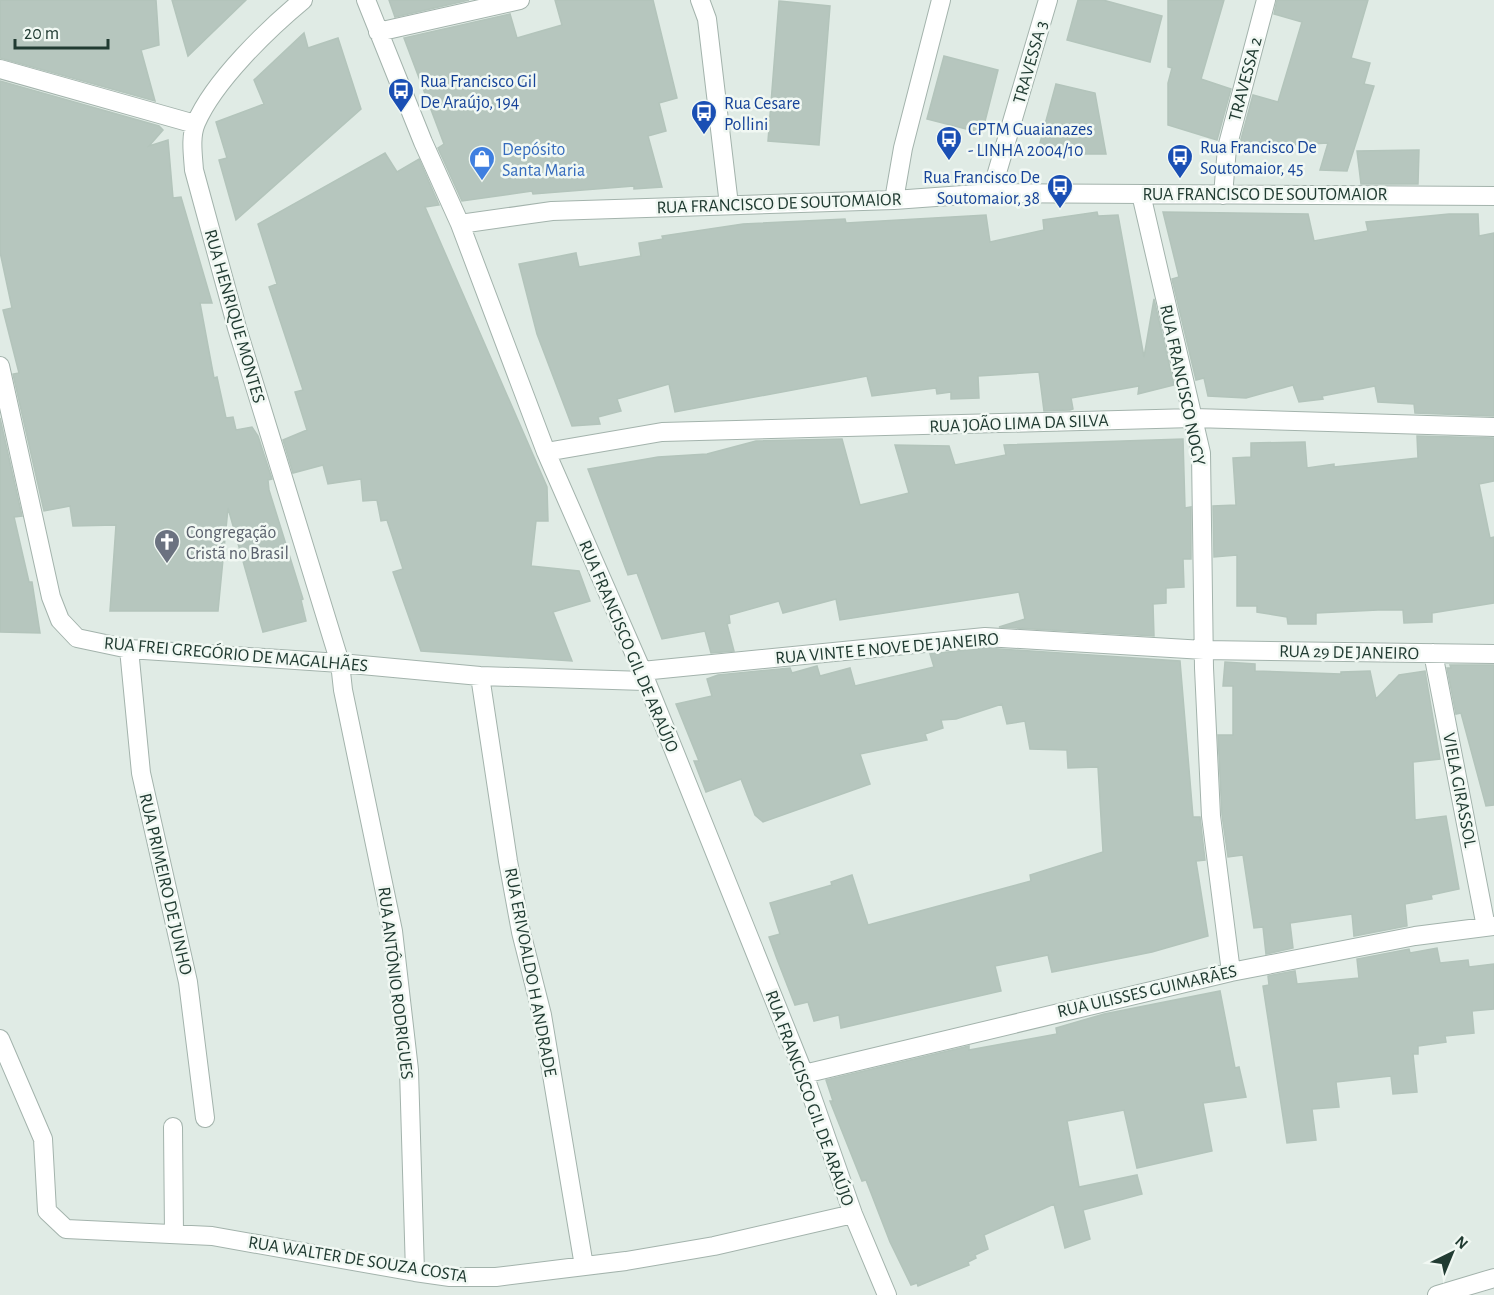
<svg xmlns="http://www.w3.org/2000/svg" width="1494" height="1295" font-family="'Alegreya Sans',sans-serif">
	<style>
		.building { fill: #b6c6be; stroke: #b3c4bb; stroke-width: 1.5 }
		.lines { fill: none; stroke-linecap: round; stroke-linejoin: round }
		.minor-casing { stroke: #a3b3ac; stroke-width: 20 }
		.minor { stroke: #fff; stroke-width: 18 }
		.labels { text-anchor: middle; stroke-width: 5; stroke-linejoin: round; paint-order: stroke }
		.street-label { font-size: 18px; fill: #213b32; stroke: #f1f8f3 }
		.transit-label { font-size: 18px; fill: #164399; stroke: #f1f8f3; text-anchor: start }
		.shop-label { font-size: 18px; fill: #366cbe; stroke: #f1f8f3; text-anchor: start }
		.worship-label { font-size: 18px; fill: #5b616d; stroke: #f1f8f3; text-anchor: start }
	</style>
	<rect width="100%" height="100%" fill="#e0ebe5"/>
	<path class="building" d="M0 0H156L159 45 141 50 155 101 0 58Z
		M172 0H246L188 56Z
		M389 0H469L395 17Z
		M555 0H653L677 98 659 103 666 131 648 136 662 187 634 189V186L533 194 532 191 462 201 438 148 444 144 404 38 510 14 517 38 562 25Z
		M1078 0H1103L1162 16 1150 62 1067 40Z
		M1168 0H1224L1201 79 1231 89 1217 140 1168 125V83L1172 68 1168 67Z
		M1277 0H1368L1351 58 1370 63 1364 84 1374 86 1347 171 1320 170 1328 143 1274 146 1275 142 1240 143 1253 95 1278 102 1302 22 1274 14Z
		M779 1 830 6 819 145 768 141Z
		M304 33 308 48 338 38 361 109 236 220 219 160 227 158 216 122 264 104 254 80Z
		M944 56 998 70 982 133 927 119Z
		M0 81 159 126 163 130 149 146 168 140 173 198 181 197 212 303H200L214 378 217 377 226 418 233 417 236 430 252 427 258 436 272 479 268 480 269 490 303 599 301 600 306 621 263 632 228 508 218 611H110L116 525 73 526 70 506 44 511 13 374 19 373 3 310 12 308 0 252Z
		M1056 84 1095 93 1106 154H1037Z
		M1419 150 1418 184H1361L1357 151Z
		M385 153 397 172 419 159 439 205 425 207 547 487 548 521H536L531 566 579 571 590 601 553 612 572 661 421 651 393 572 403 569 387 520 381 521 377 500 363 501 361 479 328 484 323 465 293 473 283 440 307 430 295 392 303 390 269 287 277 284 258 224Z
		M1097 212 1098 216 1118 215 1144 357 1154 299 1174 385 1138 394 1139 386 1071 398 1073 409 1070 410 1044 411 1039 372 978 376 979 398 951 399V392L937 394 936 388 872 396 867 376 675 412 669 384 617 399 621 411 598 417 600 424 572 426 537 334 519 264 576 253 579 267 641 256 639 243 663 239 662 236 743 224 845 219 846 223 986 215 990 242 1044 230 1043 220Z
		M1163 212 1308 214 1314 241 1368 231 1366 222 1449 214H1478L1479 236 1494 233V416L1415 413 1414 404 1378 402 1375 386 1322 396 1323 399 1299 402 1293 385 1246 398 1208 396 1204 378 1196 380 1172 279 1179 277Z
		M0 418 22 516 14 517 29 582H32L40 633 0 632Z
		M1417 436 1494 438V481L1479 484 1490 538 1494 537V603L1432 613V622L1404 623 1403 610H1378L1316 613V624H1288L1287 617 1257 612V606H1237V555L1214 557 1213 506 1236 505 1233 458 1251 457V443L1305 442 1307 468 1334 464V467L1418 458Z
		M842 439 860 505 909 493 895 445 949 446 955 465 1006 455 1004 445 1183 439 1185 508 1191 507V559H1183L1184 587 1166 588V603L1153 604 1154 636 999 627 1025 619 1019 592 840 620 836 599 783 613 779 601 729 615 730 623 727 624 734 651 711 653 705 631 662 639 637 573 628 575 588 469 658 457 707 454 756 441Z
		M985 648 1180 661 1193 817H1200L1205 860 1196 861 1208 936 1152 952 1052 972 1048 955 995 966 1001 991 841 1028 839 1015 814 1021 808 1002 795 1005 777 959 769 937 780 934 770 903 832 885 831 882 852 875 868 925 1031 881 1030 875 1103 852 1098 767 1068 768 1067 750 1030 749 1025 721 1007 724 1002 704 956 719 941 720 943 728 925 734 927 740 860 754 870 784 763 822 755 815 741 779 706 792 694 761H699L676 704 712 696 707 679 718 675 790 668 792 673 817 666 820 676 850 668 855 686 934 667 930 654Z
		M1225 662 1255 664V671L1341 674V672L1370 671 1376 699 1399 675 1425 671 1440 759 1413 762 1415 820 1446 816 1459 889 1431 895 1432 899 1405 904 1407 926 1354 936 1352 914 1290 923 1293 948 1266 954 1263 927 1254 928 1243 855 1228 857 1222 815 1218 735H1233V686H1223Z
		M1450 665H1494V805L1486 806 1461 713 1456 714 1447 668H1451Z
		M1437 948 1440 963 1468 960 1469 967 1494 964V1009L1472 1011 1474 1033 1445 1036 1446 1042 1418 1046V1054H1413L1417 1092 1393 1094 1391 1076 1336 1082 1339 1107 1312 1109 1316 1140 1287 1143 1263 986 1269 985 1268 976 1295 971 1297 984 1359 978 1357 959 1409 949 1410 953Z
		M1220 991 1235 1068 1239 1067 1246 1097 1203 1103 1212 1151 1137 1168 1124 1110 1067 1121 1079 1187 1137 1175 1142 1194 1083 1210 1090 1239 1065 1248 1054 1204 984 1235 988 1249 975 1255 976 1258 968 1262 969 1265 918 1286 917 1283 911 1285 890 1242 866 1180 862 1181 830 1101H833L826 1080 969 1046V1050L1057 1034 1056 1028 1104 1014Z"/>
	<g class="lines">
		<defs>
			<path id="minor" d="M303 0C268 29 214 81 196 123 190 137 193 155 194 170L237 328 340 663 343 690 393 931 409 1070 415 1272
				M366 0 423 142 460 224 546 452 642 671 804 1074 853 1214 887 1295
				M700 0 707 19 729 205
				M378 32 520 0
				M0 69 195 124
				M991 193 1048 0
				M1141 194 1201 453 1204 668 1211 816 1231 972
				M1223 195 1227 148 1266 0
				M894 200 903 148 941 0
				M460 224 552 211 894 200 991 193 1494 196
				M0 366 51 597 60 620 77 638 129 649 340 663 480 676 645 681
				M546 452 662 432 1193 418 1494 427
				M129 649 141 773 188 982 205 1118
				M1433 653 1486 927
				M642 671 985 637 1204 650 1494 654
				M480 676 508 861 521 932 542 1015 584 1266
				M0 1039 43 1139 47 1211 66 1229 212 1236 415 1272 450 1277H496L626 1261 714 1246 853 1214
				M804 1074 1231 972 1415 936 1494 926
				M173 1127 174 1234
				M1437 1295 1494 1278"/>
		</defs>
		<use href="#minor" class="minor-casing"/>
		<use href="#minor" class="minor"/>
	</g>
	<defs>
		<symbol id="bus-pin" viewBox="-11 -11 22 30"><path d="M0 17L-7.5 6A9.5 9.5 0 1 1 7.5 6Z" fill="#1a4fb4" stroke="#f1f8f3"/><path d="M-5-6H5V4H4V6H2V4H-2V6H-4V4H-5ZM-3.5-4V0h7V-4ZM-3.5 1.2v1.5H-2V1.2ZM2 1.2v1.5H3.5V1.2Z" fill="#fff"/></symbol>
		<symbol id="shop-pin" viewBox="-11 -11 22 30"><path d="M0 17L-7.5 6A9.5 9.5 0 1 1 7.5 6Z" fill="#3f7fe0" stroke="#f1f8f3"/><path d="M-5-2.5h2.3a2.7 3.5 0 0 1 5.4 0H5L5.5 6h-11ZM-1.5-2.5h3a1.5 2.3 0 0 0-3 0Z" fill="#fff"/></symbol>
		<symbol id="church-pin" viewBox="-11 -11 22 30"><path d="M0 17L-7.5 6A9.5 9.5 0 1 1 7.5 6Z" fill="#6b7280" stroke="#f1f8f3"/><path d="M-1.2-6h2.4v3.5h3.3v2.4h-3.3V6h-2.4V-.1h-3.3v-2.4h3.3Z" fill="#fff"/></symbol>
	</defs>
	<g fill-rule="evenodd">
		<use href="#bus-pin" x="386" y="76" width="30" height="40"/>
		<use href="#bus-pin" x="689" y="98" width="30" height="40"/>
		<use href="#bus-pin" x="934" y="124" width="30" height="40"/>
		<use href="#bus-pin" x="1165" y="142" width="30" height="40"/>
		<use href="#shop-pin" x="467" y="144" width="30" height="40"/>
		<use href="#bus-pin" x="1045" y="172" width="30" height="40"/>
		<use href="#church-pin" x="152" y="527" width="30" height="40"/>
	</g>
	<g class="labels">
		<g class="street-label">
			<text transform="translate(1030 62) rotate(-74)" y="6">TRAVESSA 3</text>
			<text transform="translate(1245 79) rotate(-75)" y="6">TRAVESSA 2</text>
			<text x="1265" y="200">RUA FRANCISCO DE SOUTOMAIOR</text>
			<text transform="translate(779 203) rotate(-2)" y="6">RUA FRANCISCO DE SOUTOMAIOR</text>
			<text transform="translate(235 316) rotate(74)" y="6">RUA HENRIQUE MONTES</text>
			<text transform="translate(1183 385) rotate(78)" y="6">RUA FRANCISCO NOGY</text>
			<text transform="translate(1019 423) rotate(-2)" y="6">RUA JOÃO LIMA DA SILVA</text>
			<text transform="translate(629 646) rotate(67)" y="6">RUA FRANCISCO GIL DE ARAÚJO</text>
			<text transform="translate(887 648) rotate(-5)" y="6">RUA VINTE E NOVE DE JANEIRO</text>
			<text transform="translate(1349 652) rotate(1)" y="6">RUA 29 DE JANEIRO</text>
			<text transform="translate(236 654) rotate(5)" y="6">RUA FREI GREGÓRIO DE MAGALHÃES</text>
			<text transform="translate(1460 790) rotate(79)" y="6">VIELA GIRASSOL</text>
			<text transform="translate(166 884) rotate(77)" y="6">RUA PRIMEIRO DE JUNHO</text>
			<text transform="translate(531 972) rotate(79)" y="6">RUA ERIVOALDO H ANDRADE</text>
			<text transform="translate(396 983) rotate(83)" y="6">RUA ANTÔNIO RODRIGUES</text>
			<text transform="translate(1147 991) rotate(-13)" y="6">RUA ULISSES GUIMARÃES</text>
			<text transform="translate(810 1098) rotate(70)" y="6">RUA FRANCISCO GIL DE ARAÚJO</text>
			<text transform="translate(358 1259) rotate(9)" y="6">RUA WALTER DE SOUZA COSTA</text>
		</g>
		<g class="transit-label">
			<text x="420" y="87">Rua Francisco Gil<tspan x="420" dy="21">De Araújo, 194</tspan></text>
			<text x="724" y="109">Rua Cesare<tspan x="724" dy="21">Pollini</tspan></text>
			<text x="968" y="135">CPTM Guaianazes<tspan x="968" dy="21">- LINHA 2004/10</tspan></text>
			<text x="1200" y="153">Rua Francisco De<tspan x="1200" dy="21">Soutomaior, 45</tspan></text>
			<text x="1040" y="183" text-anchor="end">Rua Francisco De<tspan x="1040" dy="21">Soutomaior, 38</tspan></text>
		</g>
		<g class="shop-label">
			<text x="502" y="155">Depósito<tspan x="502" dy="21">Santa Maria</tspan></text>
		</g>
		<g class="worship-label">
			<text x="186" y="538">Congregação<tspan x="186" dy="21">Cristã no Brasil</tspan></text>
		</g>
	</g>
	<g transform="translate(1452 1253) rotate(43)" stroke="#f1f8f3" stroke-width="4.5" paint-order="stroke">
	<path d="M0-4.5L10 22L0 15L-10 22Z" fill="#213b32"/>
	<text y="-9" font-size="16" font-weight="bold" text-anchor="middle" fill="#213b32">N</text>
	</g>
	<path d="M15 39v9h93v-9" fill="none" stroke="#213b32" stroke-width="3"/>
	<text x="24" y="39" font-size="18" fill="#213b32" stroke="#f1f8f3" stroke-width="4.5" paint-order="stroke">20 m</text>
</svg>
